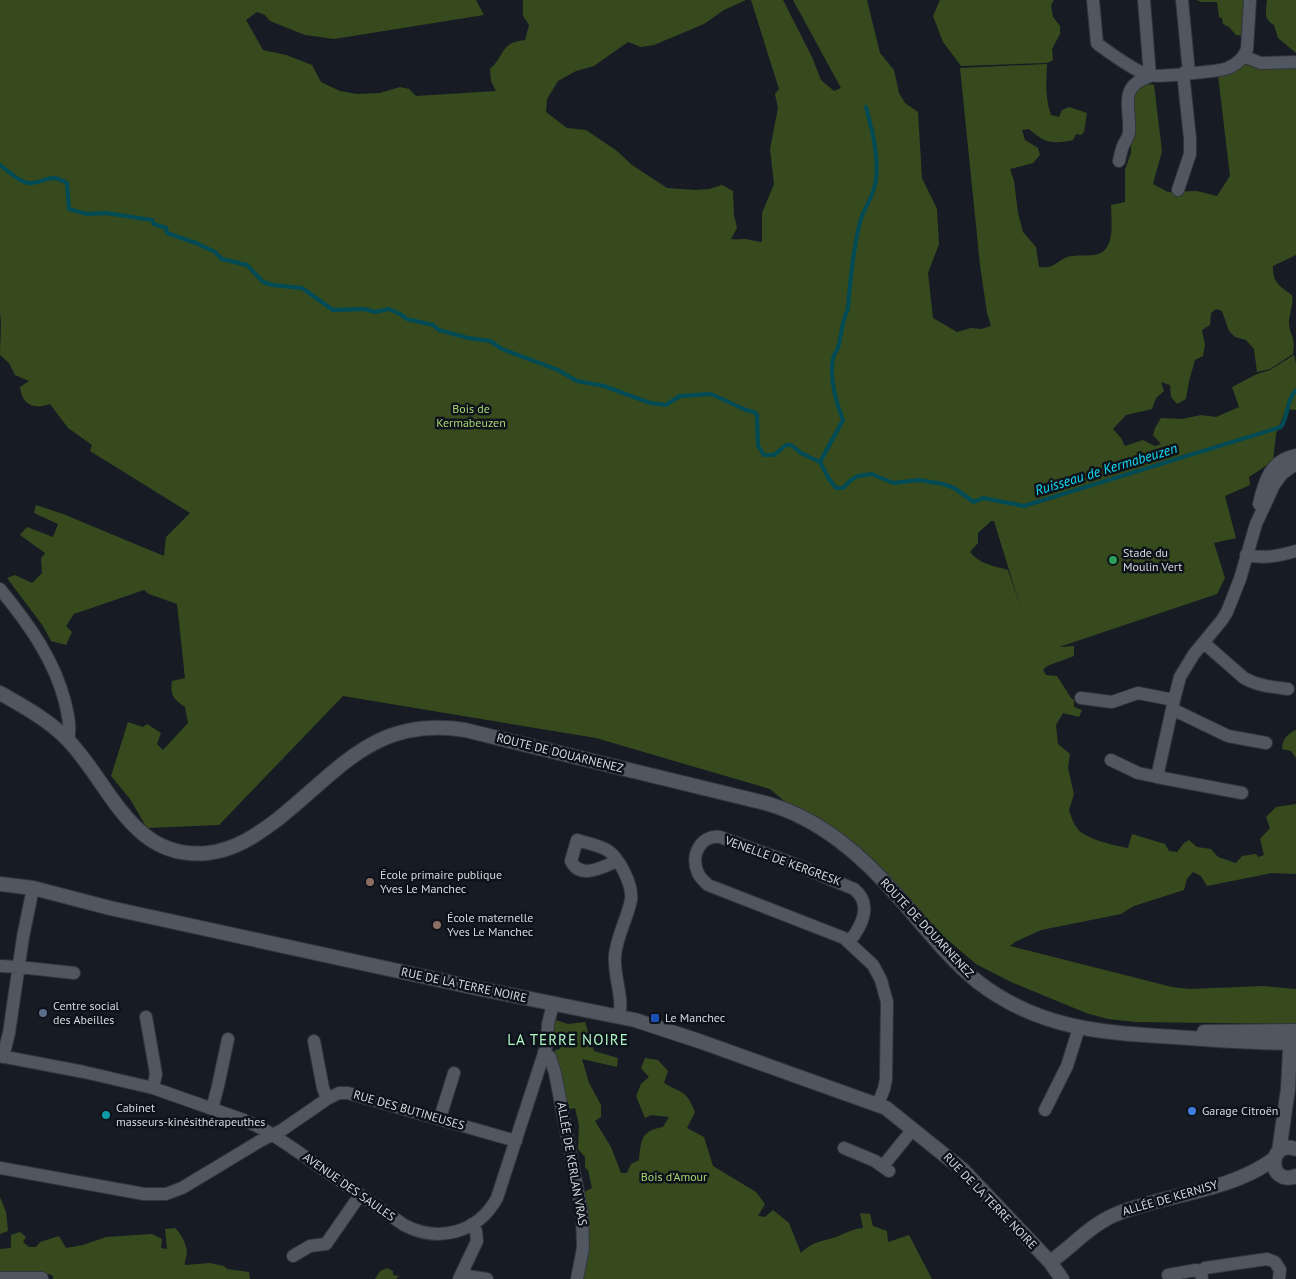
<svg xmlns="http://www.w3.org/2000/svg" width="1296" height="1279" font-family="'PT Sans',sans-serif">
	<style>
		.green { fill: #364a1e; fill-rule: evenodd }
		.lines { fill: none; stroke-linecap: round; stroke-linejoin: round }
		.stream { stroke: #004b55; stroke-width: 4 }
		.minor-casing { stroke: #32353b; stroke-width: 14 }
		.tertiary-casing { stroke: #32353b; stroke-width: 16 }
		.secondary-casing { stroke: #32353b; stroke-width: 16 }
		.minor { stroke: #505760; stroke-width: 12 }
		.tertiary { stroke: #505760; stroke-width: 14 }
		.secondary { stroke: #505760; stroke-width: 14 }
		.leisure-dot { fill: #2e9e5b; stroke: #0e131b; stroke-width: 2 }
		.education-dot { fill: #8d6e63; stroke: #0e131b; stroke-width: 2 }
		.service-dot { fill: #5c6f8a; stroke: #0e131b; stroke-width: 2 }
		.transit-dot { fill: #1a4fb4; stroke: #0e131b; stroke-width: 2 }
		.shop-dot { fill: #3f7fe0; stroke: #0e131b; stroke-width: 2 }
		.culture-dot { fill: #0f9aa8; stroke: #0e131b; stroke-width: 2 }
		.labels { text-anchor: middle; stroke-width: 5; stroke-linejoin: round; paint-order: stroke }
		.park-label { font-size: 12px; fill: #a8d771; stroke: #0e131b }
		.poi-label { font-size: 12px; fill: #d5d9de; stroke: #0e131b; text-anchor: start }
		.street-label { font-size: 12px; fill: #d5d9de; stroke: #0e131b }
		.water-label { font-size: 14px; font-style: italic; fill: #10dcf6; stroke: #0e131b }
		.quarter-label { font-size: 15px; letter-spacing: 1px; fill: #aff7c4; stroke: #0e131b }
	</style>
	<rect width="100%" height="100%" fill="#171c24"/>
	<path class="green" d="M0 0H476L484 15 334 39 305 35 270 21 265 15 257 12 246 20 263 50 286 55 312 65 321 82 340 91 357 94 380 93 400 87 409 89 416 96 496 91 491 81 490 69C506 55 499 43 525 40L529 25 523 16V0H746L724 10 704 24 654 45 641 47 628 42 594 66 576 71 558 81 547 99 546 112 567 128 586 130 617 151 632 165 667 188 695 190 709 189 722 185 733 191 734 215 737 228 731 239C736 240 740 239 745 239 750 239 756 242 762 242V213L774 184 770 149 778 108 775 94 779 89 751 0H783L812 57 821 80 834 91 841 88 793 0H867L880 53 894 70 899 93 905 103 918 112 922 178 937 209 939 244 928 273 933 318 957 332 971 328 981 329 991 326 987 313 980 265 960 68 1047 64C1046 82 1045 98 1051 115L1059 117 1062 110 1069 107 1087 113 1084 132 1081 135 1076 134 1073 140C1052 144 1046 144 1029 129L1022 130 1025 140 1038 148 1040 155 1033 163 1010 169 1014 181 1018 213 1023 232 1036 247 1039 267C1055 269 1055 262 1067 257 1077 254 1090 257 1098 254 1116 248 1111 220 1111 205L1125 202V170L1131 153V101L1137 87 1147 84 1154 85 1162 151 1153 184 1168 192 1197 191 1217 196 1230 176 1218 75 1246 60 1296 66V255L1273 266C1272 282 1280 287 1292 295 1294 305 1289 313 1289 323 1290 338 1296 335 1293 354L1270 369 1257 372 1254 349 1246 340 1235 337 1229 331 1222 311 1216 309 1211 313 1210 325 1202 330 1205 345 1203 356 1195 360 1189 381 1186 399 1177 404 1171 397 1170 385 1161 382 1164 391 1156 398 1152 409 1126 415 1113 429 1121 438 1125 446 1143 440 1155 446 1161 444 1153 435 1155 428 1161 418 1182 419 1201 415 1216 417 1239 407 1232 387 1257 374 1270 370 1294 355 1296 364V410L1286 409 1276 434 1273 461 1249 477 1250 485 1225 496 1236 538 1214 543 1225 578 1217 594 1059 647 1074 646V656L1047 666 1043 670 1046 675 1057 676 1071 698 1074 700V707L1082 710 1079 717 1063 713 1056 725 1058 744 1070 754 1068 768 1074 794 1069 810C1071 816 1073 823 1077 828 1084 839 1116 846 1128 848L1132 834 1165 844 1169 851 1177 852 1184 843 1189 840 1197 847 1211 849 1218 857 1236 863 1242 856 1256 854 1258 857 1264 855 1260 839 1270 828 1266 817 1276 807 1296 804V874L1272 873 1207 886 1201 876 1193 872 1187 879 1184 890 1134 906 1121 914 1041 930 1015 942 1010 946 1172 987 1190 989 1263 986 1296 989V1024L1136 1022 1108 1019 1086 1013 1011 982 976 964 770 789 596 738 343 696 219 825 147 828 130 799 111 776 128 722 143 727 147 724 161 733 157 744 163 750 188 723 185 707C173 699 170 695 172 681L185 678 177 604 149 594 144 590 74 614 66 626 72 632 66 645 51 641 43 626 7 578 15 575 32 583 42 573 41 558 45 553 20 535 27 527 53 537 58 524 34 513 36 505 63 514 164 556 166 537 190 513 90 451 92 445 68 428 50 404C34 410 22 405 20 387L29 381 15 375 9 363 0 355C0 340 2 327 0 312ZM991 521H994L1021 609 1008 570C994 566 979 564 970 552L978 543V533Z
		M940 0H1054L1051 5 1053 17 1060 26V34L1052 49 1053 60 1047 63 961 66 943 42 933 16Z
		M1197 0H1244L1243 5 1248 9 1245 36 1236 35 1229 27 1223 24 1222 18 1219 17 1217 2H1201Z
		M1267 0H1296V53L1278 38 1274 25C1263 19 1266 11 1267 0Z
		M1296 730V758L1291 751 1282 749C1282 740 1288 733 1296 730Z
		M556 1020 568 1024 585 1022 594 1051 618 1058 617 1067 582 1059 589 1083 601 1105V1117L595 1121 611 1147 621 1173H627L631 1164 639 1160C641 1140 641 1131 663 1127L669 1117 651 1115 645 1118 636 1096 641 1084 649 1077 641 1068 645 1058 658 1060 668 1071 664 1083C682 1094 686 1089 695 1112L687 1128 704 1137 713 1166 756 1192 765 1204 758 1216 765 1217 773 1210 789 1223 801 1253C813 1241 821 1242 836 1237 846 1233 852 1229 863 1228L860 1213 870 1214 873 1226 887 1231 888 1242 909 1235 932 1279H583L588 1256V1231L584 1192 592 1188 588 1170 585 1168V1157L578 1149 579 1125 575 1108 570 1109 566 1101 555 1056V1050L560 1049 559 1040 555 1039 552 1029Z
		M0 1197 6 1212 8 1231 0 1234Z
		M175 1228C181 1233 187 1245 187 1253 187 1258 184 1260 185 1265L210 1263 224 1266 227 1269 249 1272 250 1279H53V1276L49 1274H0V1249L11 1248V1235L20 1232 26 1237 23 1242 29 1247H36L40 1242 59 1236 66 1248 83 1245 106 1237 152 1234 162 1239 161 1248 167 1249 165 1229Z
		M387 1268 393 1271V1275L399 1276 396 1279H375L380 1271Z"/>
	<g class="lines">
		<path class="stream" d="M0 165C8 171 19 182 28 183 45 185 46 171 67 183L69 209 87 214 106 213 152 220 154 224 166 228 167 233 196 243 215 252 222 259 247 265 263 282 272 285 302 288 333 310 365 309 375 312 389 309 400 314 407 319 433 325 439 330 468 338 490 341 502 349 558 370 577 381 604 386 650 403 666 405 680 396 711 394 746 410 754 412 757 415 758 446 764 455H774L786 445H791L801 453 820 462 829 479 836 488H843L851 480 858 476 872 474 893 483 919 480 943 484 954 488 974 502 983 498 1024 506 1281 427C1289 416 1286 400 1296 390
			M820 462 843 420C836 402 829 379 833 358 835 353 838 349 839 344 842 332 842 320 848 309 850 280 853 251 860 222 864 207 875 195 876 179 879 155 872 130 866 107"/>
		<defs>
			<path id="minor" d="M1093 0 1097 43 1099 45C1110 53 1135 71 1148 75 1156 78 1220 71 1228 68 1237 64 1244 58 1247 49L1250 0
				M1182 0 1189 73
				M1248 58 1261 63 1296 62
				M1119 161C1120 156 1121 151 1123 146 1125 141 1129 137 1129 132 1131 108 1117 87 1150 76L1144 0
				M1178 190 1190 154V138L1183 73
				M1259 504C1264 482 1270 460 1296 455
				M1246 555C1264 559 1278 556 1296 551
				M0 589C28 623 54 659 65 702 68 715 71 727 68 740
				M1204 643 1244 678C1258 686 1273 687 1288 689
				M1081 698 1112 702 1138 693 1174 700
				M1172 709 1228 736 1266 743
				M1111 760 1138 773 1157 777
				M1242 793 1157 777 1174 700 1180 677 1194 654 1222 620 1227 612 1240 579 1256 524 1274 485 1282 474 1296 464
				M617 861C603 867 580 880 571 861L577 840C587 843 598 845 607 850 619 857 633 885 631 900 627 919 617 936 615 955 613 976 624 996 619 1017
				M849 942C862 926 873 904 854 889L789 862 720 837C700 835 690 856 698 873 700 878 704 881 708 885L844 938 873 965 881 980 887 1002 886 1079 884 1089 878 1104
				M0 966 19 967 74 973
				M146 1017 156 1074 153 1088
				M314 1041 323 1088 327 1099
				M544 1052 550 1057 555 1073 582 1213 583 1248 577 1279
				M0 1056 84 1072 153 1088 244 1120 265 1130 291 1147 404 1225C438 1243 478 1233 497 1198L547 1044 548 1024 553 1004
				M3 1057 9 1033 23 937 33 888
				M212 1109 218 1086 228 1039
				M1045 1110 1067 1066 1079 1028
				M440 1118 454 1073
				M844 1148 875 1161 889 1171
				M883 1166 913 1129
				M0 1168 144 1194H166L182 1188 260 1141 282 1130 327 1099 339 1093H348L516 1141
				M293 1256 310 1246 326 1244 360 1195
				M461 1275 487 1279
				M1168 1275 1196 1270 1201 1271
				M0 1278H42
				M459 1279 477 1241 476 1231 472 1224
				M1202 1279 1201 1271 1205 1268 1267 1259 1275 1262 1280 1270 1279 1279"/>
			<path id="tertiary" d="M0 884 33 888 110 908 476 988 635 1020 699 1041 886 1108 963 1170 1050 1262 1062 1279
				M1296 1149C1267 1139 1267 1187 1296 1176
				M1279 1151 1288 1089 1291 1032
				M1050 1262C1073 1246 1092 1223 1119 1213 1170 1193 1229 1192 1274 1159"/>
			<path id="secondary" d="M0 693C23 706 50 721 68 740 111 785 132 861 208 853 235 850 257 835 278 819 341 769 375 716 465 730L765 803C820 818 864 857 901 900 926 928 949 959 978 982 1039 1029 1103 1033 1175 1037 1215 1040 1256 1043 1296 1043
				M1204 1032 1296 1031"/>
		</defs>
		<use href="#minor" class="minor-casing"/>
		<use href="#tertiary" class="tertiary-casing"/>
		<use href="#secondary" class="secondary-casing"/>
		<use href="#minor" class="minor"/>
		<use href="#tertiary" class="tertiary"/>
		<use href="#secondary" class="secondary"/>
	</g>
	<circle class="leisure-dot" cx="1113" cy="560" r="5"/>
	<g class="education-dot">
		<circle cx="370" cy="882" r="5"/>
		<circle cx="437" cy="925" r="5"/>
	</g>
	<circle class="service-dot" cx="43" cy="1013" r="5"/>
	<rect class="transit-dot" x="650" y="1013" width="10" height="10" rx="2.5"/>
	<circle class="shop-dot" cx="1192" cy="1111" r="5"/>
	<circle class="culture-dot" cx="106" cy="1115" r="5"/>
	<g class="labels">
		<g class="park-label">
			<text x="471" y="413">Bois de<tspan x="471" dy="14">Kermabeuzen</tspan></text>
			<text x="674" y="1181">Bois d'Amour</text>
		</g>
		<g class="poi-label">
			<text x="1123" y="557">Stade du<tspan x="1123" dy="14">Moulin Vert</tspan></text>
			<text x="380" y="879">École primaire publique<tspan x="380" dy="14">Yves Le Manchec</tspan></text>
			<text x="447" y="922">École maternelle<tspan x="447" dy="14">Yves Le Manchec</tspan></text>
			<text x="53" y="1010">Centre social<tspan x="53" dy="14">des Abeilles</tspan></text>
			<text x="665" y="1022">Le Manchec</text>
			<text x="116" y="1112">Cabinet<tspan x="116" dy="14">masseurs-kinésithérapeuthes</tspan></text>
			<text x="1202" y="1115">Garage Citroën</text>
		</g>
		<g class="street-label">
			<text transform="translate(560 753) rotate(14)" y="4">ROUTE DE DOUARNENEZ</text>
			<text transform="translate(783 861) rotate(20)" y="4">VENELLE DE KERGRESK</text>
			<text transform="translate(927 928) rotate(47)" y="4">ROUTE DE DOUARNENEZ</text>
			<text transform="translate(464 985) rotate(12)" y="4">RUE DE LA TERRE NOIRE</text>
			<text transform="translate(409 1110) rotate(16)" y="4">RUE DES BUTINEUSES</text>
			<text transform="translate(572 1164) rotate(80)" y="4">ALLÉE DE KERLAN VRAS</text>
			<text transform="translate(349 1187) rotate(35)" y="4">AVENUE DES SAULES</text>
			<text transform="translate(1170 1198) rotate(-16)" y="4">ALLÉE DE KERNISY</text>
			<text transform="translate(990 1201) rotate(46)" y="4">RUE DE LA TERRE NOIRE</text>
		</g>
		<g class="water-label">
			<text transform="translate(1106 469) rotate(-17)" y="5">Ruisseau de Kermabeuzen</text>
		</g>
		<g class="quarter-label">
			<text x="568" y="1045">LA TERRE NOIRE</text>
		</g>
	</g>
</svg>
